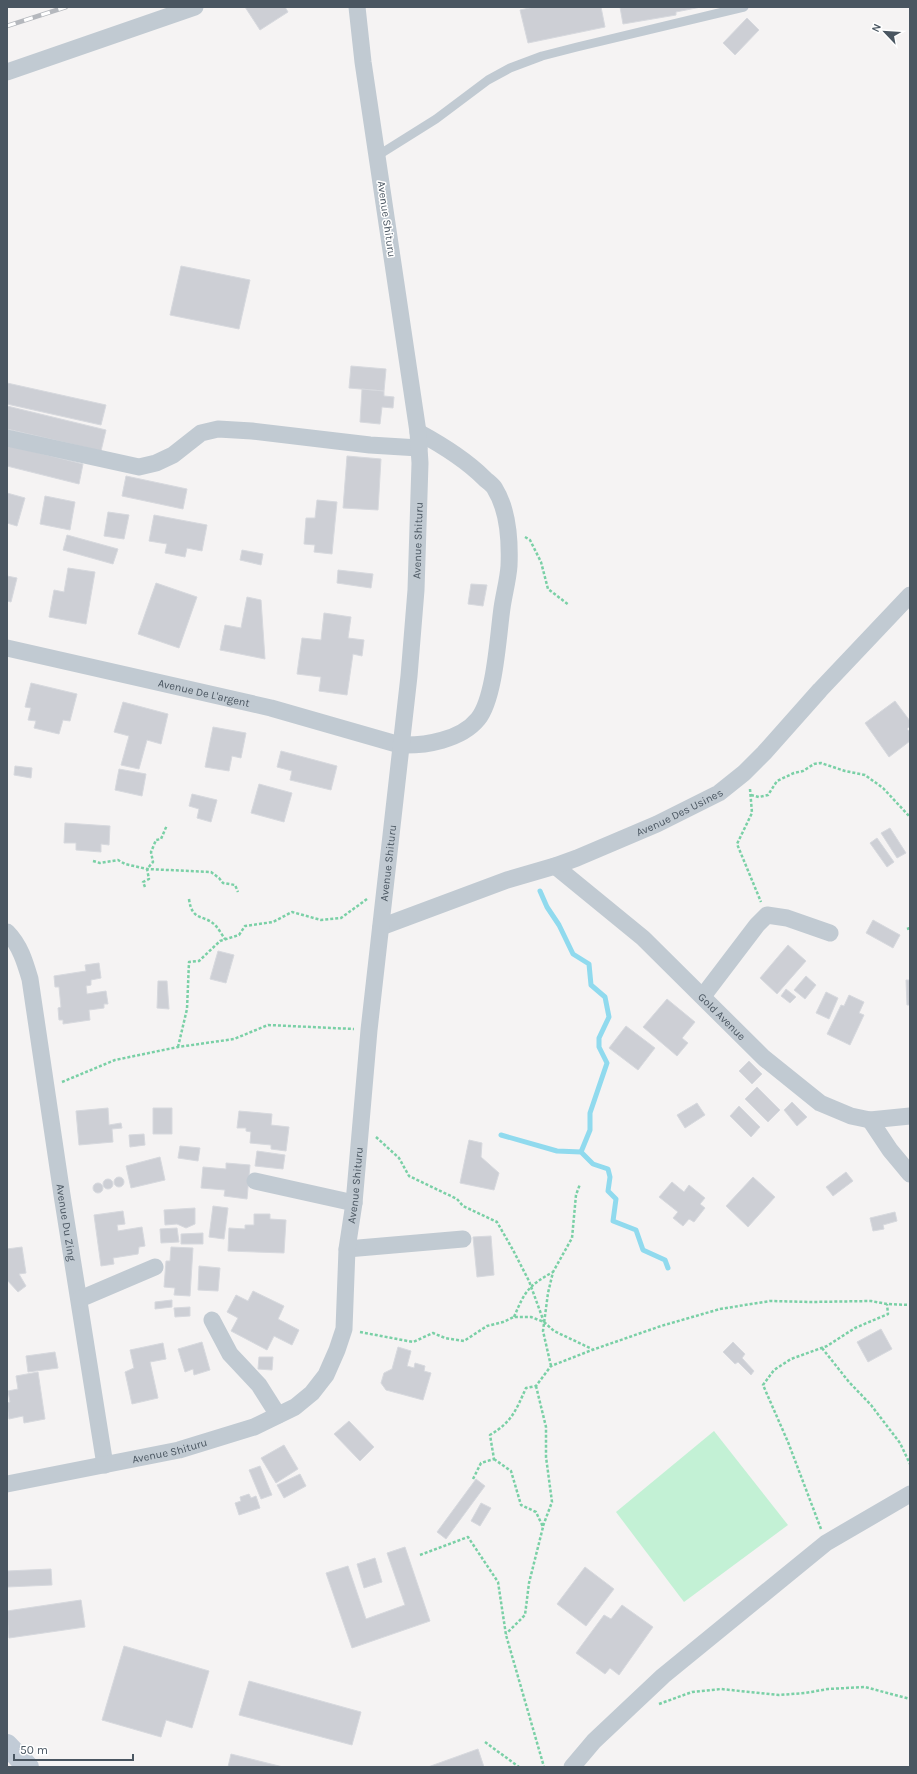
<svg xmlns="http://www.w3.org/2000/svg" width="917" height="1774" font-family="Karla,sans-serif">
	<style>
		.green { fill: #c3f1d5 }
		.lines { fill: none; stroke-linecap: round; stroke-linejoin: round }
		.stream { stroke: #90daee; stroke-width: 5 }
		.building { fill: #cdcfd5; stroke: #d7d9de }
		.path { stroke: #7ad0a6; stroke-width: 2.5; stroke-dasharray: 3 2; stroke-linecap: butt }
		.lane { stroke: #c1cad2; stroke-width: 9 }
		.street { stroke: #c1cad2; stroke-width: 17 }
		.secondary { stroke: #c1cbd6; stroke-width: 22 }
		.rail-casing { stroke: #b5b8bd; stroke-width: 4.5 }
		.rail { stroke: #fff; stroke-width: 3; stroke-dasharray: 9; stroke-linecap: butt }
		.labels { text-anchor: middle; stroke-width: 3; stroke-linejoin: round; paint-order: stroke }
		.street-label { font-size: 11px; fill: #4a5661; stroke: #fff }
	</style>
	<rect width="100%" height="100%" fill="#f5f3f3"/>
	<path class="green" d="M714 1431 788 1525 684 1602 616 1512Z"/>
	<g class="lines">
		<path class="stream" d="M540 891 547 907 559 925 573 954 589 964 591 985 605 997 609 1017 599 1038V1047L607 1063 590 1113V1130L581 1152 593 1164 608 1169 610 1177 608 1191 616 1199 613 1221 636 1230 643 1250 665 1260 668 1268
			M501 1135 557 1151 581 1152"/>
	</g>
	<path class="building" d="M245 7H285L288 12 260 30Z
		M534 7H601L605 27 528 43 520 10Z
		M620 7H701L676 12V15L623 24Z
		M747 18 759 30 735 55 723 43Z
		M181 266 250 280 239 329 170 315Z
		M351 366 386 369 384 391 349 388Z
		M7 383 106 405 101 425 7 404Z
		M362 389 384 391V396L394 397 393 408 382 407 380 424 360 422Z
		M7 406 106 430 101 451 7 429Z
		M7 445 83 464 79 484 7 466Z
		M347 456 381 459 378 510 343 508Z
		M126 476 187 489 183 509 122 496Z
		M7 493 25 498 17 526 7 523Z
		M45 496 75 502 70 530 40 524Z
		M317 500 337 502 332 554 314 552 315 545 304 544 306 518H315Z
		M108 512 129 515 124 539 104 536Z
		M154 515 207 525 202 551 187 548 185 557 165 553 167 544 149 541Z
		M67 535 118 549 113 564 63 550Z
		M242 550 263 554 261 565 240 560Z
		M68 568 95 572 86 624 49 617 54 590 64 592Z
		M338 570 373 574 371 588 337 583Z
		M7 576 17 578 11 602 7 601Z
		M156 583 197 597 179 648 138 634Z
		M471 584 487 585 483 606 468 604Z
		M247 597 261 600 265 659 220 650 225 625 241 628Z
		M324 613 351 617 348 638 364 640 362 656 353 654 347 695 319 691 321 677 297 674 302 638 321 640Z
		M31 683 77 694 70 721 63 720 59 734 34 728 36 721 28 720 31 708 25 707Z
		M895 701 910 721V726L907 729 910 732V741L889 757 865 723Z
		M123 702 168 714 161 744 147 740 139 769 121 765 129 736 114 732Z
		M213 727 246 733 241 758 232 756 229 771 205 767Z
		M281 751 337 766 331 790 290 780 292 771 277 767Z
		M15 766 32 768 31 778 14 775Z
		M119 769 146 774 142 796 115 790Z
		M259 784 292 793 284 822 251 813Z
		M192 794 217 800 211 822 197 818 199 809 189 806Z
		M65 823 110 826 109 845 101 844V852L76 850V843H64Z
		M890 828 906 853 897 858 881 833Z
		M877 838 894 862 887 867 870 843Z
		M873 920 900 935 893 948 866 933Z
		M788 945 806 961 777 994 760 978Z
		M218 951 234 955 226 983 210 979Z
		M99 963 101 978 91 980V985L86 986 87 994 106 991 108 1004H104V1008L89 1010 90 1020 63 1024V1020H59L58 1008 61 1007 59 987H55L54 976 86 971 85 965Z
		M806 976 816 985 805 999 794 990Z
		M906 980H910V1005H907Z
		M158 981H167L169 1009 157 1008Z
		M786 989 796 997 790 1003 781 996Z
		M826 992 838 998 829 1019 816 1013Z
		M849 995 864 1002 859 1013 864 1015 850 1045 827 1034 841 1005 844 1006Z
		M667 999 695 1022 682 1038 688 1043 677 1056 643 1027Z
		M626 1026 655 1048 638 1070 609 1048Z
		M749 1061 762 1074 752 1084 739 1071Z
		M757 1087 780 1110 768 1122 745 1099Z
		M792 1102 807 1117 797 1126 784 1110Z
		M697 1103 705 1115 685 1128 677 1115Z
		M739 1106 760 1127 751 1137 730 1116Z
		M108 1108 109 1125 121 1123 122 1128 112 1129 113 1142 79 1145 76 1111Z
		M153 1108H172V1134H153Z
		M239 1111 272 1114 271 1125 289 1127 286 1151 271 1149V1145L250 1143 251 1132 246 1131V1128H237Z
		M144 1134 145 1145 130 1147 129 1135Z
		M469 1140 482 1143 481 1157 499 1173 494 1190 460 1183Z
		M180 1146 200 1148 198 1161 178 1158Z
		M257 1151 285 1155 283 1169 255 1166Z
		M160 1157 165 1180 131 1188 126 1166Z
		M226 1163 250 1165 247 1199 224 1196 225 1190 201 1188 203 1167 226 1169Z
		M846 1172 853 1181 833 1196 826 1187Z
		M114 1182a5 5 0 1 1 10 0a5 5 0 1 1-10 0Z
		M753 1177 775 1197 748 1227 726 1206Z
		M103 1184a5 5 0 1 1 10 0a5 5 0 1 1-10 0Z
		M672 1182 684 1192 689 1185 705 1198 700 1204 705 1208 694 1222 689 1219 683 1226 673 1218 678 1212 659 1197Z
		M93 1188a5 5 0 1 1 10 0a5 5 0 1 1-10 0Z
		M213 1206 228 1208 224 1239 209 1237Z
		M195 1208V1224L186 1228 177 1224 165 1225 164 1210Z
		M123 1211 125 1224 117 1225 118 1231 142 1227 145 1246 139 1247 138 1254 113 1258 114 1264 101 1266 94 1215Z
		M895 1212 897 1221 883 1225 884 1229 873 1231 870 1218Z
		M254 1214H270V1219L286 1220 284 1253 228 1251 229 1228 245 1229V1225H254Z
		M177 1228 179 1242 161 1243 160 1229Z
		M203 1233V1244H181V1234Z
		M491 1236 494 1275 477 1277 473 1237Z
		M22 1247 26 1273 19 1274 26 1286 18 1292 7 1280V1249Z
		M171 1247 193 1248 190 1296 174 1295 175 1288 164 1287 166 1261H170Z
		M199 1266 220 1268 218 1291 198 1290Z
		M253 1291 284 1306 278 1319 299 1330 292 1345 274 1336 267 1350 231 1331 238 1318 227 1312 236 1295 248 1301Z
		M172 1300V1307L155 1309V1302Z
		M190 1307V1316L175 1317 174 1308Z
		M881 1329 892 1349 868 1362 857 1342Z
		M202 1342 210 1370 194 1375 193 1369 185 1372 178 1349Z
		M733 1342 745 1354 742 1358 754 1371 751 1375 738 1362 735 1364 723 1352Z
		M163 1343 166 1359 150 1362 158 1398 132 1404 125 1372 134 1368 130 1350Z
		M398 1347 411 1351 407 1366 414 1368 415 1363 425 1366 424 1371 431 1373 423 1400 386 1390 381 1383 384 1373 392 1369Z
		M55 1352 58 1368 28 1372 26 1356Z
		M259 1357H273L272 1370 258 1369Z
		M38 1372 45 1419 24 1423 23 1416 9 1419 7 1403 10 1402 8 1391 18 1389 16 1376Z
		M349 1421 374 1447 360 1461 334 1434Z
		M284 1445 298 1469 276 1483 261 1458Z
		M260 1466 272 1495 261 1499 249 1470Z
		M300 1474 306 1486 284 1498 277 1485Z
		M476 1479 485 1486 446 1539 437 1532Z
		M249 1494 251 1498 256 1496 260 1508 239 1515 235 1503 241 1501 240 1497Z
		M481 1503 491 1508 480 1526 471 1521Z
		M405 1547 430 1621 352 1648 326 1573 348 1566 366 1619 405 1605 387 1553Z
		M375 1558 382 1582 364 1588 357 1564Z
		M585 1567 614 1589 586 1626 557 1604Z
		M51 1569 52 1585 7 1587V1571Z
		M81 1600 85 1627 9 1638 7 1611Z
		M622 1605 653 1627 619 1675 610 1668 605 1674 576 1653 604 1615 611 1619Z
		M124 1646 209 1671 192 1728 166 1720 161 1737 102 1720Z
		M249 1681 361 1712 352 1745 239 1715Z
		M478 1749 484 1767H428Z
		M231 1754 283 1767H228Z"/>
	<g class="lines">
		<path class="path" d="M525 537 530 540 541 562 548 589 569 605
			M750 789 752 813 737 844 761 902
			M751 795 759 797 768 795 777 781 794 773 803 771 814 764 821 763 845 771 865 775 883 788 910 817
			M93 861 100 863 118 860 125 864 147 869 211 872 219 878 223 883 235 885 238 892
			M145 887 143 882 149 879 147 869 153 862 151 852 156 840 161 839 167 825
			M189 899C192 922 204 914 215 925 219 929 222 935 225 939
			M907 929 910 928
			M178 1047 187 1009 189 962 199 961 220 941 239 935 245 926 273 922 292 912 321 920 341 918 367 899
			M62 1082 115 1060 178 1047 234 1039 268 1025 354 1029
			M376 1137 399 1158 409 1176 457 1199 463 1206 497 1222 513 1250 529 1281 544 1322
			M514 1317C525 1291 528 1286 553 1272
			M360 1332 413 1342 433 1333 445 1338 464 1341 487 1326 503 1322 514 1317H531L544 1322 554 1331 592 1349
			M822 1348 849 1382 871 1405 900 1443 910 1464
			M551 1366 543 1331 548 1293 553 1272 572 1238 576 1195 580 1184
			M536 1386 546 1427V1457L552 1502 543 1526
			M494 1459 511 1471 521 1505 536 1512 543 1527 529 1583 525 1615 506 1634
			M473 1479 481 1463 494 1459 490 1435C512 1422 516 1410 526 1388L536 1386 551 1366 592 1350 661 1326 720 1309 770 1301 810 1302 871 1301 887 1304 910 1305
			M821 1529 788 1442 763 1385 774 1370 791 1359 827 1346 855 1328 888 1314 887 1304
			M420 1555 468 1537 498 1582 506 1635 544 1767
			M659 1704 692 1692 721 1689 779 1695 805 1693 828 1689 865 1687 910 1699
			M485 1742 519 1767"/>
		<path class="lane" d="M377 156 436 119 488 80 510 68 542 56 577 47 744 7"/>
		<g class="street">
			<path d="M7 72 195 7"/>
			<path d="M7 438 139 467 156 463 173 455 201 433 218 429 252 431 370 445 419 448"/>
			<path id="s1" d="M7 648 271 708 400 745C425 746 461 740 478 719 495 698 498 636 502 608 504 594 508 580 509 566 510 542 508 510 495 489 493 485 488 482 484 478 465 459 442 445 418 432"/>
			<path id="s2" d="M555 866 643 938 764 1058 820 1103 851 1116 870 1120 910 1116"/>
			<path id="s3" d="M381 927 507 880 555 866 577 858 657 824 719 793 744 773 764 753 820 690 910 595"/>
			<path id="s4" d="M7 932C20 945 25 962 30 979L62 1195 105 1465"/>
			<path d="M703 996 757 925 767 915 787 918 830 933"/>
			<path d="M870 1120 890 1150 910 1174"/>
			<path d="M255 1181 354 1203"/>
			<path d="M347 1249 463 1239"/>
			<path d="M80 1299 155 1267"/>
			<path d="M212 1320 230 1354 259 1385 278 1415"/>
			<path id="s5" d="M7 1484 179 1450 254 1427 295 1407 312 1393 326 1375 337 1350 344 1329 347 1249 354 1203 369 1030 409 676 416 590 420 463 418 432 363 62 357 7"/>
			<path d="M572 1767 594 1741 663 1676 826 1543 910 1494"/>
		</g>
		<path class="secondary" d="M7 1745 28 1767"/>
		<defs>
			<path id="rail" d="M7 26 66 7"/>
		</defs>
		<use href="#rail" class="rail-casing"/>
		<use href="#rail" class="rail"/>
	</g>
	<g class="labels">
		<g class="street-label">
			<text transform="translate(387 219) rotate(82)" y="4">Avenue Shituru</text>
			<text dy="4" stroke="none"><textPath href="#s5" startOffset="1186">Avenue Shituru</textPath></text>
			<text dy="4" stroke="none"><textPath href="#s1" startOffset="202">Avenue De L'argent</textPath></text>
			<text dy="4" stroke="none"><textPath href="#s3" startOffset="320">Avenue Des Usines</textPath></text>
			<text dy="4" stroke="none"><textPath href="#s5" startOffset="862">Avenue Shituru</textPath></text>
			<text dy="4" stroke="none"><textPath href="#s2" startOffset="225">Gold Avenue</textPath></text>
			<text dy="4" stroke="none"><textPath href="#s5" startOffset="538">Avenue Shituru</textPath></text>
			<text dy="4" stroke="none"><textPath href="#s4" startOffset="299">Avenue Du Zing</textPath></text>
			<text dy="4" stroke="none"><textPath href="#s5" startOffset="166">Avenue Shituru</textPath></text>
		</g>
	</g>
	<rect width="917" height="1774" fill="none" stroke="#4a5661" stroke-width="16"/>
	<g transform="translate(885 32) rotate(295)" stroke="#ffffff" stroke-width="3" paint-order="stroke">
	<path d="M0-3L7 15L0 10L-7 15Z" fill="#4a5661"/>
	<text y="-6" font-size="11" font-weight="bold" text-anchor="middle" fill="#4a5661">N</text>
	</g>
	<path d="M14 1754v6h119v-6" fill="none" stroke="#4a5661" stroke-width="2"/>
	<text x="20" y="1754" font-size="12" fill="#4a5661" stroke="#ffffff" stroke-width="3" paint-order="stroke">50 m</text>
</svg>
